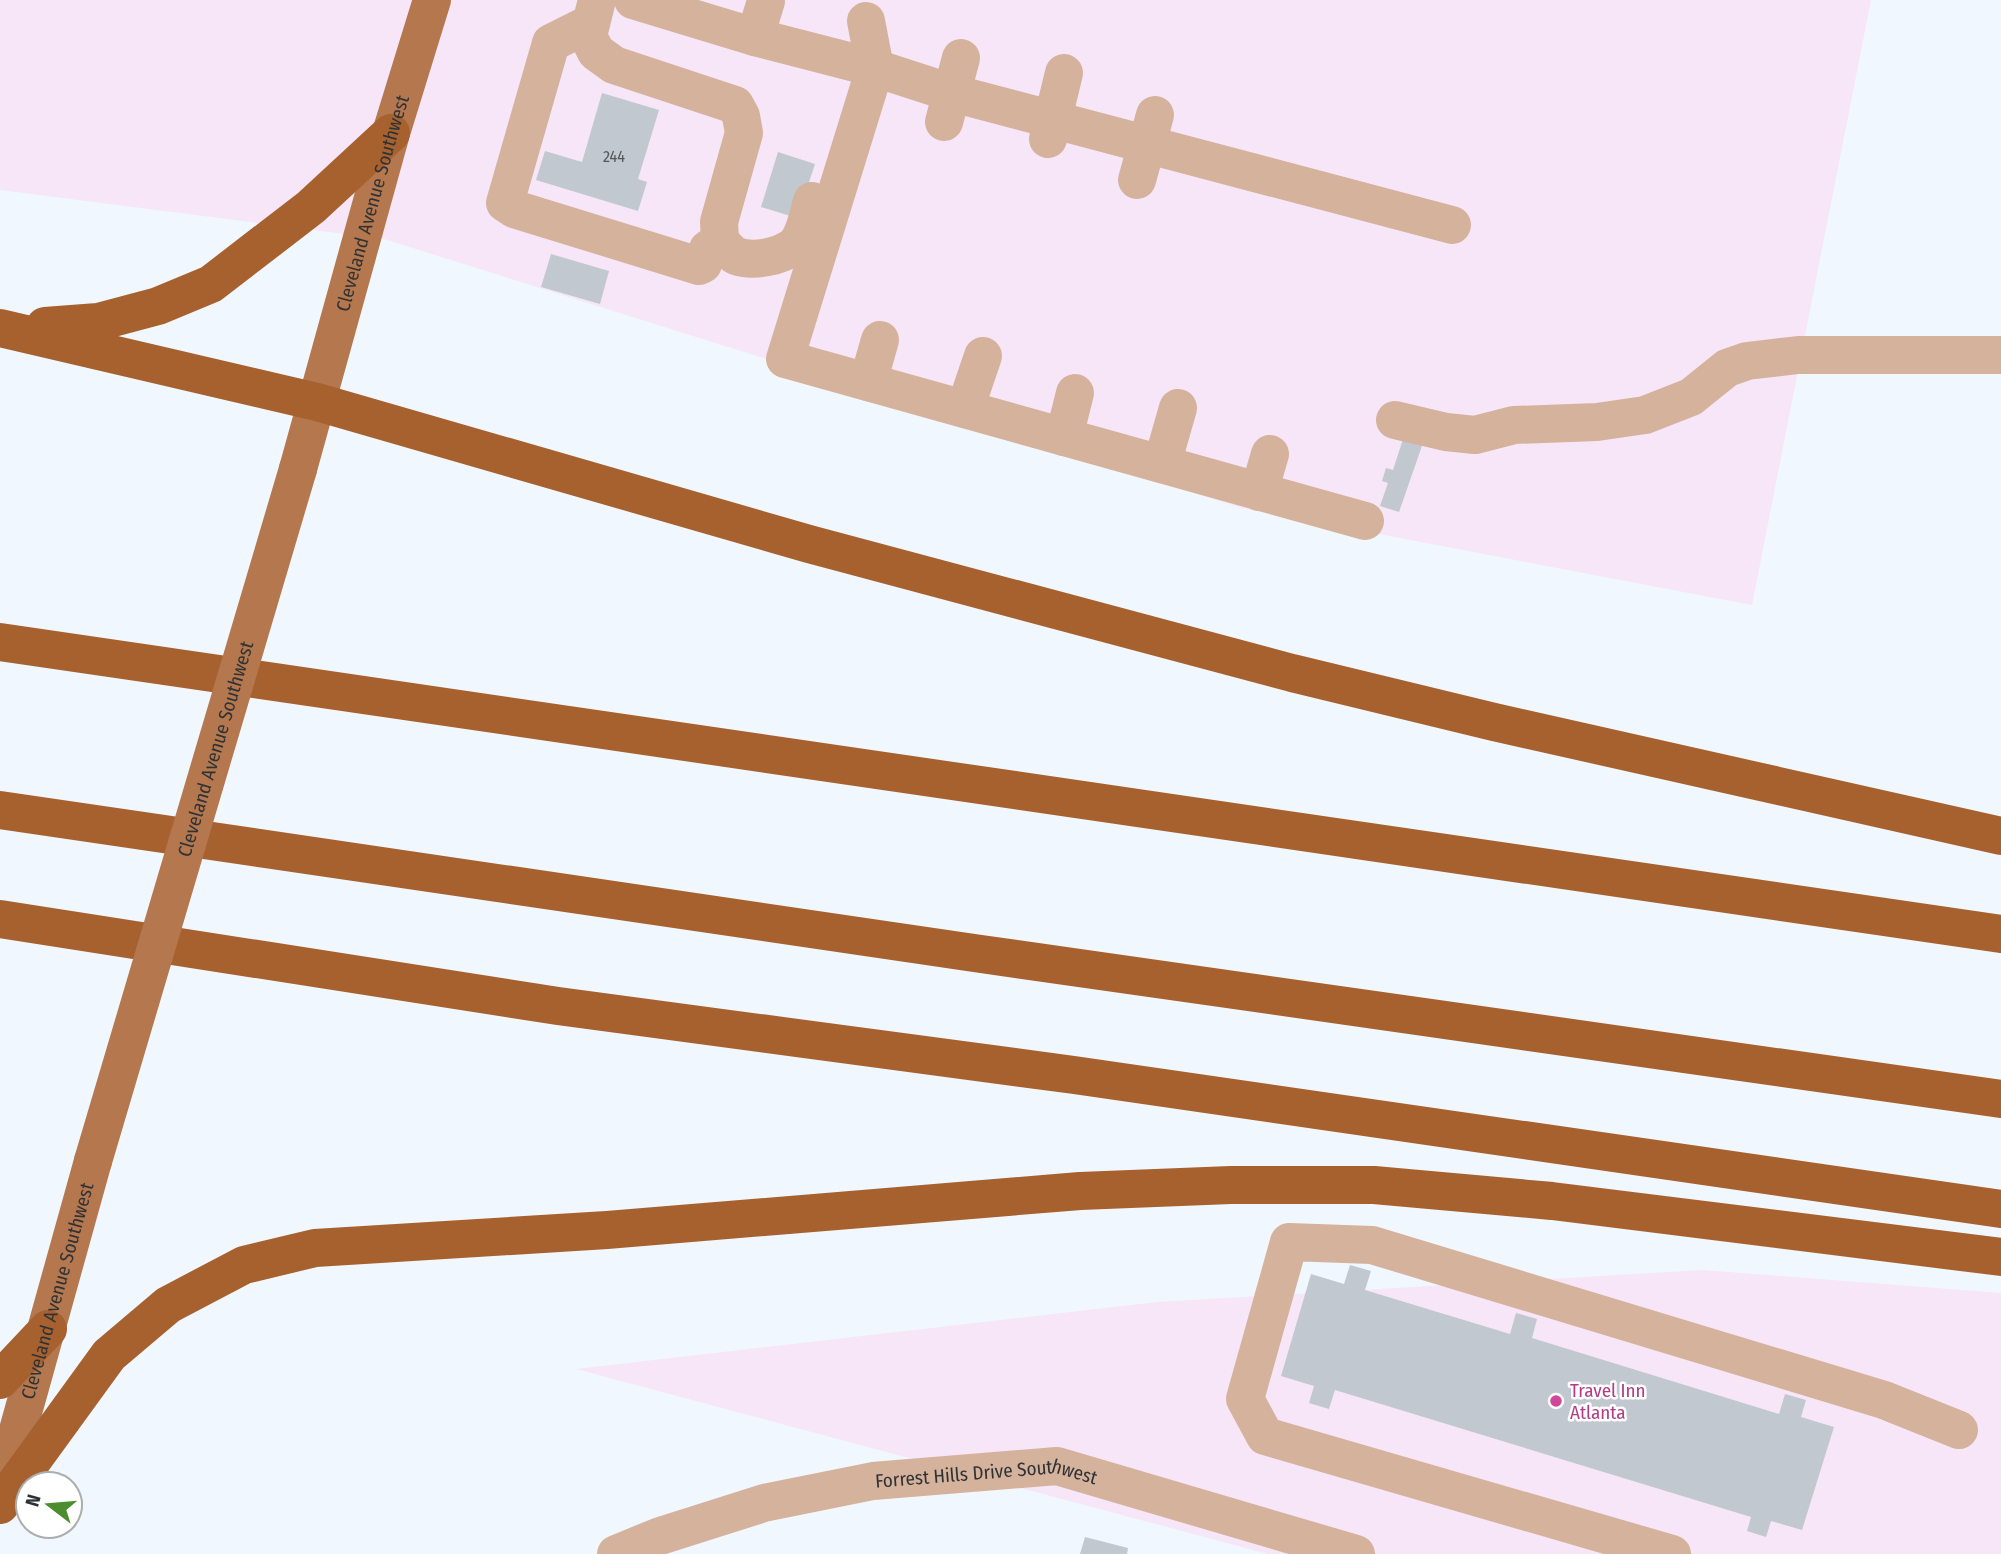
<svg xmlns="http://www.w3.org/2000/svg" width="2001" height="1554" font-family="'Fira Sans Condensed',sans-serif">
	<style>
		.commercial { fill: #f6e6f8 }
		.building { fill: #c2c8cf }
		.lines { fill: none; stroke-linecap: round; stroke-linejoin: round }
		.minor { stroke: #d5b29c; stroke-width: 38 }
		.major { stroke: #b4774e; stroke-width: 38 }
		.highway { stroke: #a7612e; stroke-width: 38 }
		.major-bridge { stroke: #b4774e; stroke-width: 38 }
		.hotel-dot { fill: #d1479c; stroke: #fff; stroke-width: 2.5 }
		.labels { text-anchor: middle; stroke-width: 5; stroke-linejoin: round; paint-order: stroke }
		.number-label { font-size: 16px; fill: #54585c }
		.street-label { font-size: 19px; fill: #2f3235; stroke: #fff }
		.hotel-label { font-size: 19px; fill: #b23c85; stroke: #fff; text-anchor: start }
	</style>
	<rect width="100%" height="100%" fill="#f1f7fe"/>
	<path class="commercial" d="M0 0H1871L1752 605 1242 508 384 239 0 190Z
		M1703 1270 2001 1293V1554H1268L576 1369 1157 1302Z"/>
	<path class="building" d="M602 93 659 110 638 179 647 182 638 211 536 180 545 151 582 162Z
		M778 152 815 164 797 218 761 207Z
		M551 254 609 271 600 304 541 287Z
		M1404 436 1423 443 1399 512 1380 506 1388 483 1382 481 1386 468 1393 470Z
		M1350 1265 1371 1271 1365 1290 1510 1334 1516 1313 1537 1319 1532 1338 1779 1414 1785 1394 1806 1400 1801 1417 1834 1427 1802 1530 1771 1521 1766 1537 1747 1531 1751 1517 1335 1390 1329 1409 1309 1403 1314 1386 1281 1376 1311 1274 1344 1284Z
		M1085 1537 1128 1548 1127 1554H1080Z"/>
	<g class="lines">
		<g class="minor">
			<path d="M597 0 588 36 596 52 614 65 735 105 741 116 744 133 719 222 720 241C725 246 730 253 736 256 753 262 780 257 794 246 805 236 808 215 812 201"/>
			<path d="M633 0 755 37 875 68 952 93 1452 225"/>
			<path d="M866 21 875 68 785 359 1365 521"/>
			<path d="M591 23 551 43 505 203 514 209 699 266 703 264 708 249 720 241"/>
			<path d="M755 37 766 1"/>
			<path d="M944 122 961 58"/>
			<path d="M1048 139 1064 73"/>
			<path d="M1137 180 1155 115"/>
			<path d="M868 382 880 340"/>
			<path d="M965 409 983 356"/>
			<path d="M1395 420 1446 432 1475 435 1514 425 1597 422 1645 415 1691 397 1727 368 1747 361 1798 355H2001"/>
			<path d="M1064 437 1075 393"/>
			<path d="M1162 464 1178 408"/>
			<path d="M1259 492 1270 454"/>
			<path id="s1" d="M616 1554 660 1536 764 1503 873 1481 1057 1466 1356 1554"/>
			<path d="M1672 1554 1265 1436 1245 1399 1289 1242 1372 1245 1884 1400 1959 1430"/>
		</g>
		<g class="major">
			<path id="s2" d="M298 469 391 133 432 0"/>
			<path id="s3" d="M0 1495 93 1161"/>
		</g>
		<path class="highway" d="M45 326 98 322 158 306 211 284 311 207 391 133
			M0 328 317 402 809 544 1292 673 1494 722 2001 836
			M0 642 2001 934
			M0 810 981 954 2001 1099
			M0 919 558 1006 1074 1075 2001 1209
			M0 1380 48 1329
			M0 1505 109 1355 168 1305 244 1265 315 1248 607 1230 1080 1191 1231 1185H1374L1552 1201 2001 1257"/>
		<path class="major-bridge" id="s4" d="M93 1161 298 469"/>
	</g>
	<circle class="hotel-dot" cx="1556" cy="1401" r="7"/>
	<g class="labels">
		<g class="number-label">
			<text x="614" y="162">244</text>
		</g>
		<g class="street-label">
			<text dy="7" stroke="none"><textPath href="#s2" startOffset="276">Cleveland Avenue Southwest</textPath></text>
			<text dy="7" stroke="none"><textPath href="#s4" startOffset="430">Cleveland Avenue Southwest</textPath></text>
			<text dy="7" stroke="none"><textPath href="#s3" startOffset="212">Cleveland Avenue Southwest</textPath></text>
			<text dy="7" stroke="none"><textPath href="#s1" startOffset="382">Forrest Hills Drive Southwest</textPath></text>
		</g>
		<g class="hotel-label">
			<text x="1570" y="1397">Travel Inn<tspan x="1570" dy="22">Atlanta</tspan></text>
		</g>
	</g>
	<g transform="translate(49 1505) rotate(286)"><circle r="33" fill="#ffffff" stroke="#acadae" stroke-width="2"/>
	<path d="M0-5L12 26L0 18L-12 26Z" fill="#4b8d2f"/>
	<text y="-10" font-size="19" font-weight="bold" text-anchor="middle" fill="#2f3235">N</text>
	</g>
</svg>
